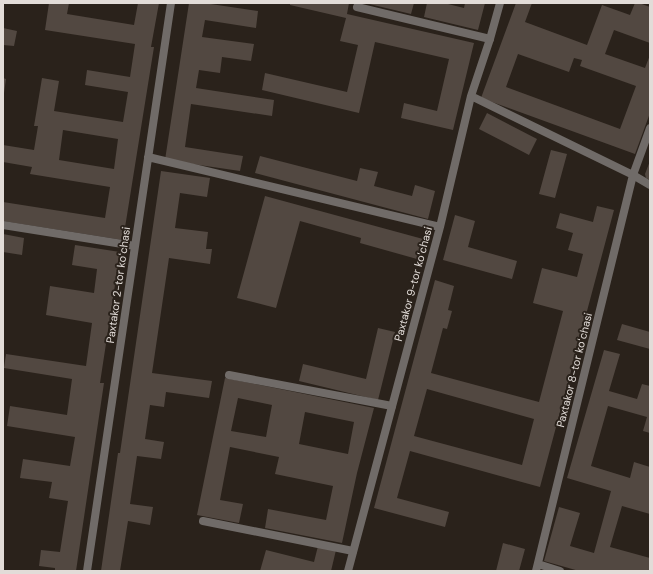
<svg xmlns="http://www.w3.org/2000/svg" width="653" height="574" font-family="'DM Sans',sans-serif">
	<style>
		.building { fill: #524841; fill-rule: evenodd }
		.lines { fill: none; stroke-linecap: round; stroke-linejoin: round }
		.service { stroke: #706b68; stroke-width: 8 }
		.minor { stroke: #706b68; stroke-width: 8 }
		.labels { text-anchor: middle; stroke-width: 4; stroke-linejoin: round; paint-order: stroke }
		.street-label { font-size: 11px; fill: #e2dcd8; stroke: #2a221b }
	</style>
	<rect width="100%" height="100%" fill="#2a221b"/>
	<path class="building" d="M49 3H69L67 14 134 25 138 3H159L151 47H154L123 240 3 221V202L105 218 110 187 30 174 32 167 3 162V145L34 150 38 126H34L42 78 59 81 54 111 123 122 128 92 85 85 87 70 130 77 135 44 45 30ZM63 130 118 139 114 169 59 160Z
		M189 3H204L258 11 256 28 205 20 202 37 254 44 251 61 222 57 220 73 199 70 196 88 274 100 272 116 191 104 185 147 243 156 240 171 165 160Z
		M290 3H349L347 14 474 43 453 130 401 118 404 103 437 111 449 59 375 42 359 113 262 90 265 73 347 92 358 45 340 41 346 18 290 5Z
		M365 3H414L411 14Z
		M427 3H444L464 8 465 3H485L478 30 424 17Z
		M516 3H532L525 22 587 45 602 5 630 15 635 3H639L650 7V43L614 30 605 54 645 68 650 55V113L635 154 481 98ZM518 54 569 72 574 58 582 60 580 66 636 86 620 129 506 87Z
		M3 28 17 31 14 46 3 45Z
		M3 78 6 79 4 93H3Z
		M487 113 537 139 529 155 479 129Z
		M551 150 567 154 555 198 539 194Z
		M260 156 357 181 360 168 378 172 374 186 412 196 415 185 435 191 428 219 255 173Z
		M650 161V180L646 178 645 174Z
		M161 171 210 178 207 197 180 193 175 228 208 232 206 249H212L210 264 169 258 152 373 212 381 209 398 166 392 164 407 150 405 145 439 164 442 161 459 137 456 130 504 153 507 150 525 128 521 120 571H101L118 453H120Z
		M265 196 423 239 417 259 360 243 361 238 300 221 276 308 237 298Z
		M597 206 614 210 540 487 410 451 397 498 449 512 445 527 374 508 435 280 454 286 448 310 452 311 447 329 443 328 431 373 539 402 563 311 533 303 542 268 577 277 583 254 568 250 573 233 556 228 560 213 593 222ZM427 389 534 419 522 465 414 436Z
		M455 215 475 221 468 247 517 261 512 279 443 260Z
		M3 234 24 238 22 255 3 252Z
		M75 245 120 252 100 383H104L76 571H55V568L39 566 41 550 60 552 68 501 49 498 52 482 20 478 23 459 70 466 75 437 7 426 10 406 67 415 72 379 4 368 6 354 86 366 92 323 46 315 50 286 94 293 97 269 72 265Z
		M622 324 650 332V349L617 340Z
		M378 328 395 332 378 400 299 381 303 364 366 379Z
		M604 350 620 354 609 391 637 399 642 384 650 386V433L643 431 647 417 608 406 591 466 630 478 634 462 650 467V514L622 506 610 547 650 558V571H579L544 561 559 507 580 513 570 546 594 553 611 491 567 478Z
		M225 378 374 408 357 473 342 543 265 528 268 509 326 520 333 486 275 474 279 457 230 447 220 500 243 504 239 523 197 515ZM238 398 272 405 266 437 231 431ZM305 412 354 422 348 454 299 444Z
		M503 543 525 549 519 571H496Z
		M318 546 336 550 331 571H260L266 550 314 562Z"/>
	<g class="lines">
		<path class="service" d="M357 7 490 39
			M229 375 392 406
			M203 521 353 551"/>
		<path class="minor" d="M471 96 633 175 650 185
			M148 157 440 227
			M3 225 135 246
			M538 564 560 571
			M87 571 171 3
			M348 571 440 227 471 96 490 39 500 3
			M536 571 633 175 650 128"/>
	</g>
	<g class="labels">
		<g class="street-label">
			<text transform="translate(413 284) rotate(-75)" y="4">Paxtakor 9-tor koʻchasi</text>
			<text transform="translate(118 285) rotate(-82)" y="4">Paxtakor 2-tor koʻchasi</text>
			<text transform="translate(574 370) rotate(-76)" y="4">Paxtakor 8-tor koʻchasi</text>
		</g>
	</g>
	<rect width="653" height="574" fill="none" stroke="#e2dcd8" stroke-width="8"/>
</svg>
